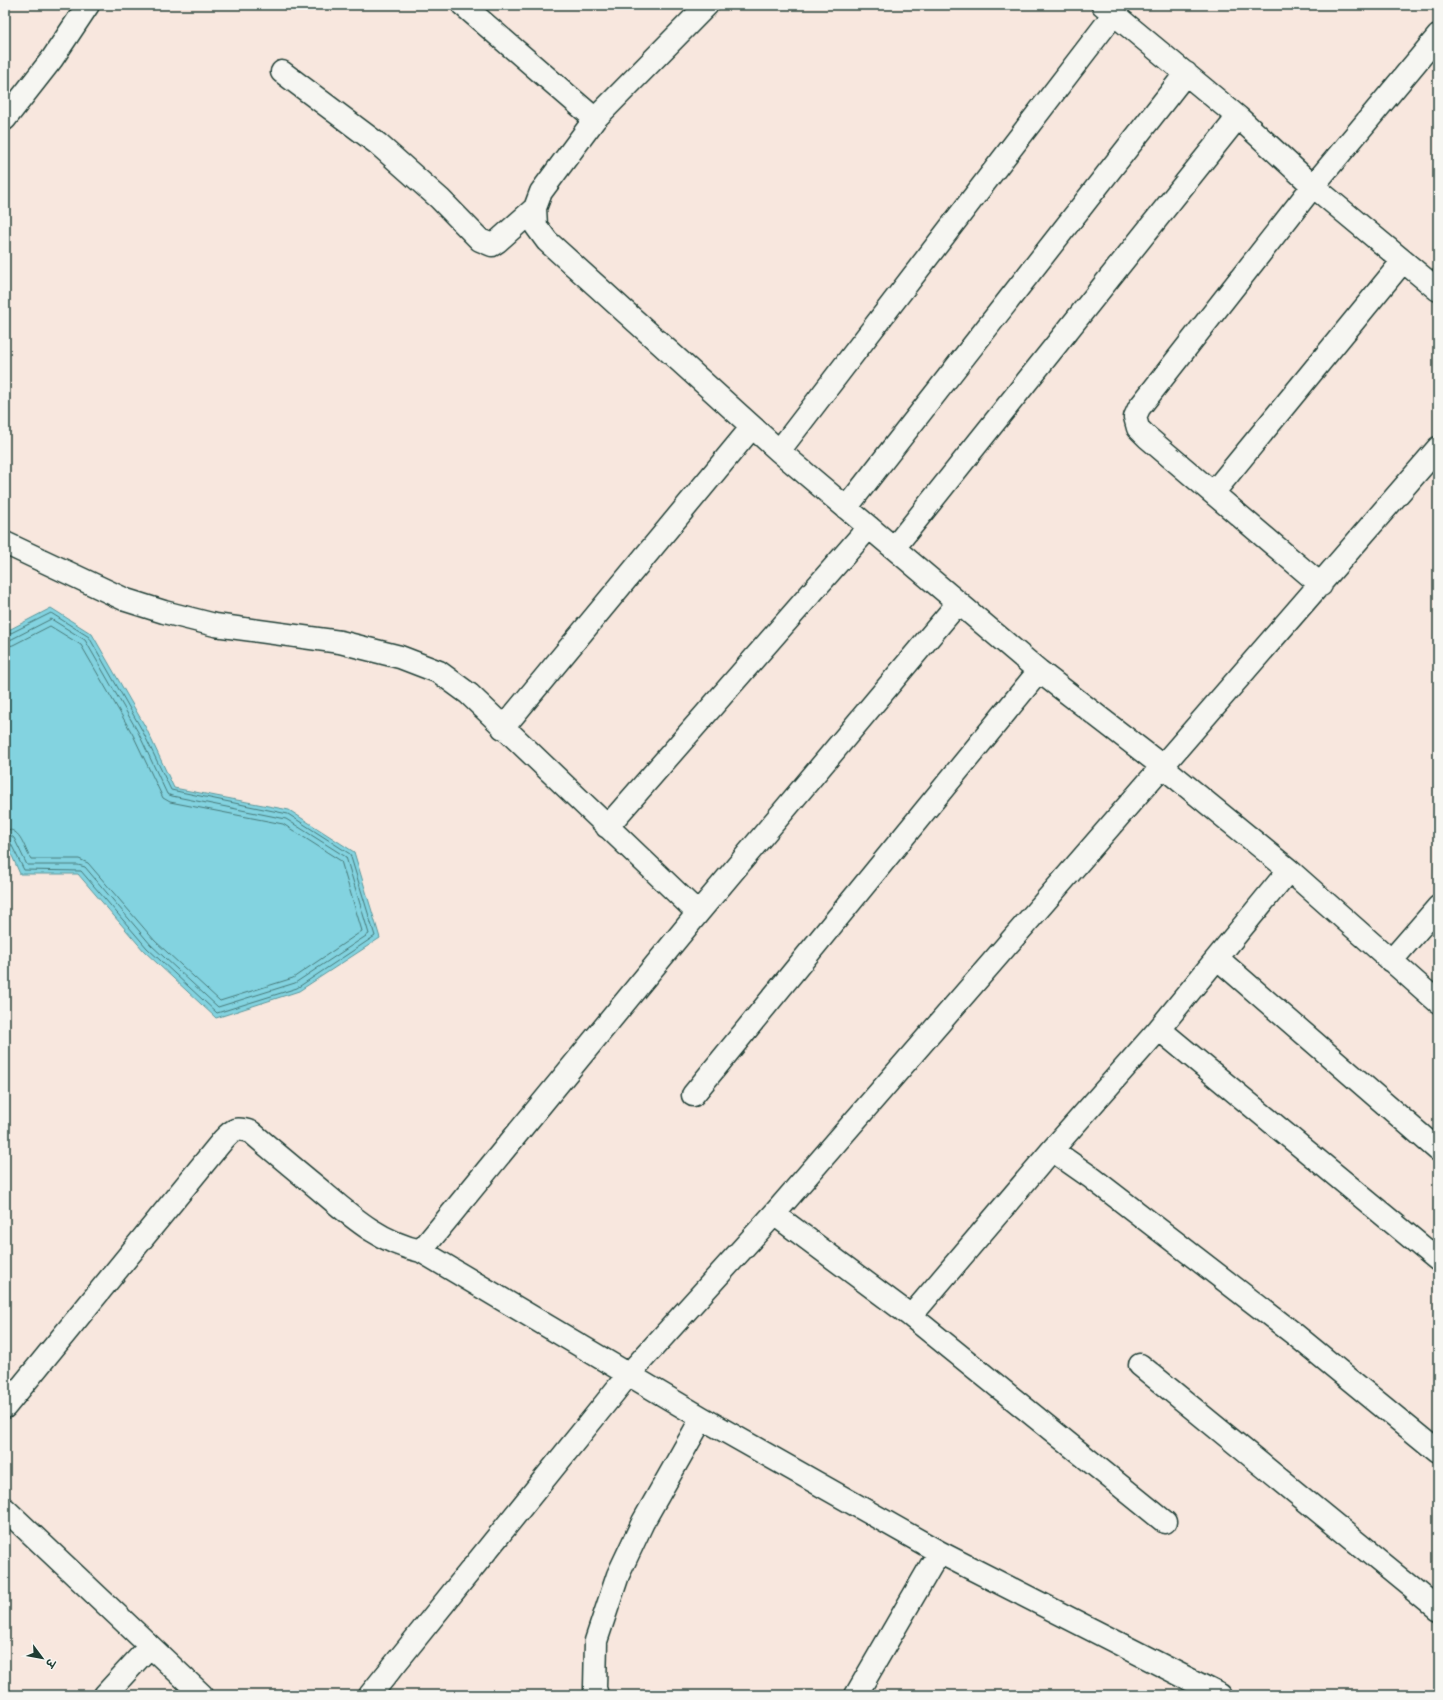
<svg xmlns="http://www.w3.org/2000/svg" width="1443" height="1700" font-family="Delius,'Playpen Sans Deva',sans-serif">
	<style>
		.water { fill: #83d3e0; stroke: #5b979b }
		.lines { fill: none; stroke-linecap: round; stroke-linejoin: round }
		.shore { stroke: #477979; stroke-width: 1 }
		.minor-casing { stroke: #1f3d34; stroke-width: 25 }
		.minor { stroke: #f6f6f2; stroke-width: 22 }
	</style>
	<rect width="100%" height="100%" fill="#f8e7de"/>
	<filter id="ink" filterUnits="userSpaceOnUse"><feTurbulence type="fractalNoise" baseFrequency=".025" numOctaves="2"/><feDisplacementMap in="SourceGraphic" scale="8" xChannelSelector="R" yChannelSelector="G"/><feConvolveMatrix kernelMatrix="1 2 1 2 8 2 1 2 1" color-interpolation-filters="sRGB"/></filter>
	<g filter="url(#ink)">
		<path class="water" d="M51 608 92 634 146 728 174 788 289 810 354 852 380 938 299 991 216 1018 144 951 78 874H20L5 840V632Z"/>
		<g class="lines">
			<path class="shore" d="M5 636 51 613 89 637 142 730 171 790 288 814 350 854 375 936 297 988 217 1013 147 948 81 871 24 870 10 842 5 840
				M5 641 10 640 51 619 85 640 138 732 167 794 172 796 286 819 346 857 369 934 295 983 218 1007 151 945 85 867 78 865H27L14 838 10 835H5
				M5 647 13 645 50 626 81 645 133 735 163 798 170 802 283 824 341 861 362 931 293 978 220 1001 155 941 88 863 79 859H31C23 847 22 829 5 829"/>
			<defs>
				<path id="minor" d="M463 5 595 119
					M707 5 595 119 541 192 535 208 536 226 547 241 779 451 1039 671 1162 766 1289 870 1438 1002
					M1103 5 1238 117 1313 186 1438 290
					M282 72 378 144 440 199 480 240 492 245 498 241 535 208
					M5 119 52 59 88 5
					M779 451 1114 14
					M1213 493 1403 261
					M846 508 1186 73
					M5 543 126 600 164 612 215 625 340 642 400 657 439 672 469 694 698 913
					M894 548 1238 117
					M1321 585 1147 437 1138 428 1135 417 1139 408 1313 186 1438 36
					M503 728 752 427
					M607 827 869 527
					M1217 958 1438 1150
					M1391 961 1438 907
					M1159 1029 1438 1260
					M693 1095 1039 671
					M1052 1150 1092 1178 1293 1333 1438 1452
					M774 1214 911 1316 1165 1522
					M421 1251 698 913 958 603
					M911 1316 1052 1150 1159 1029 1289 870
					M1140 1365 1438 1609
					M5 1407 223 1140C233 1129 236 1127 251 1132 273 1151 296 1170 319 1189 351 1216 379 1242 421 1251L702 1418 939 1552 1220 1695
					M5 1509 202 1695
					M105 1695 150 1646
					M370 1695 629 1374 774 1214 1438 448
					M597 1695 595 1688 596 1641 618 1575 643 1522 702 1418
					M856 1695 939 1552"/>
			</defs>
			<use href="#minor" class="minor-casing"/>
			<use href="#minor" class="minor"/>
		</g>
	</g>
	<rect width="1443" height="1700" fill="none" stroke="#f6f6f2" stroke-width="20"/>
	<rect x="10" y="10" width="1423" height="1680" fill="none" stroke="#1f3d34" stroke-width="1.5" filter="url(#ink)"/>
	<g transform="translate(42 1658) rotate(122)" stroke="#f6f6f2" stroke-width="3" paint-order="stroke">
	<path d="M0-3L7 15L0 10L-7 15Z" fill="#1f3d34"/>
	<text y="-6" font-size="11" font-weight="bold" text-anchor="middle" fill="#1f3d34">उ</text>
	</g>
</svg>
